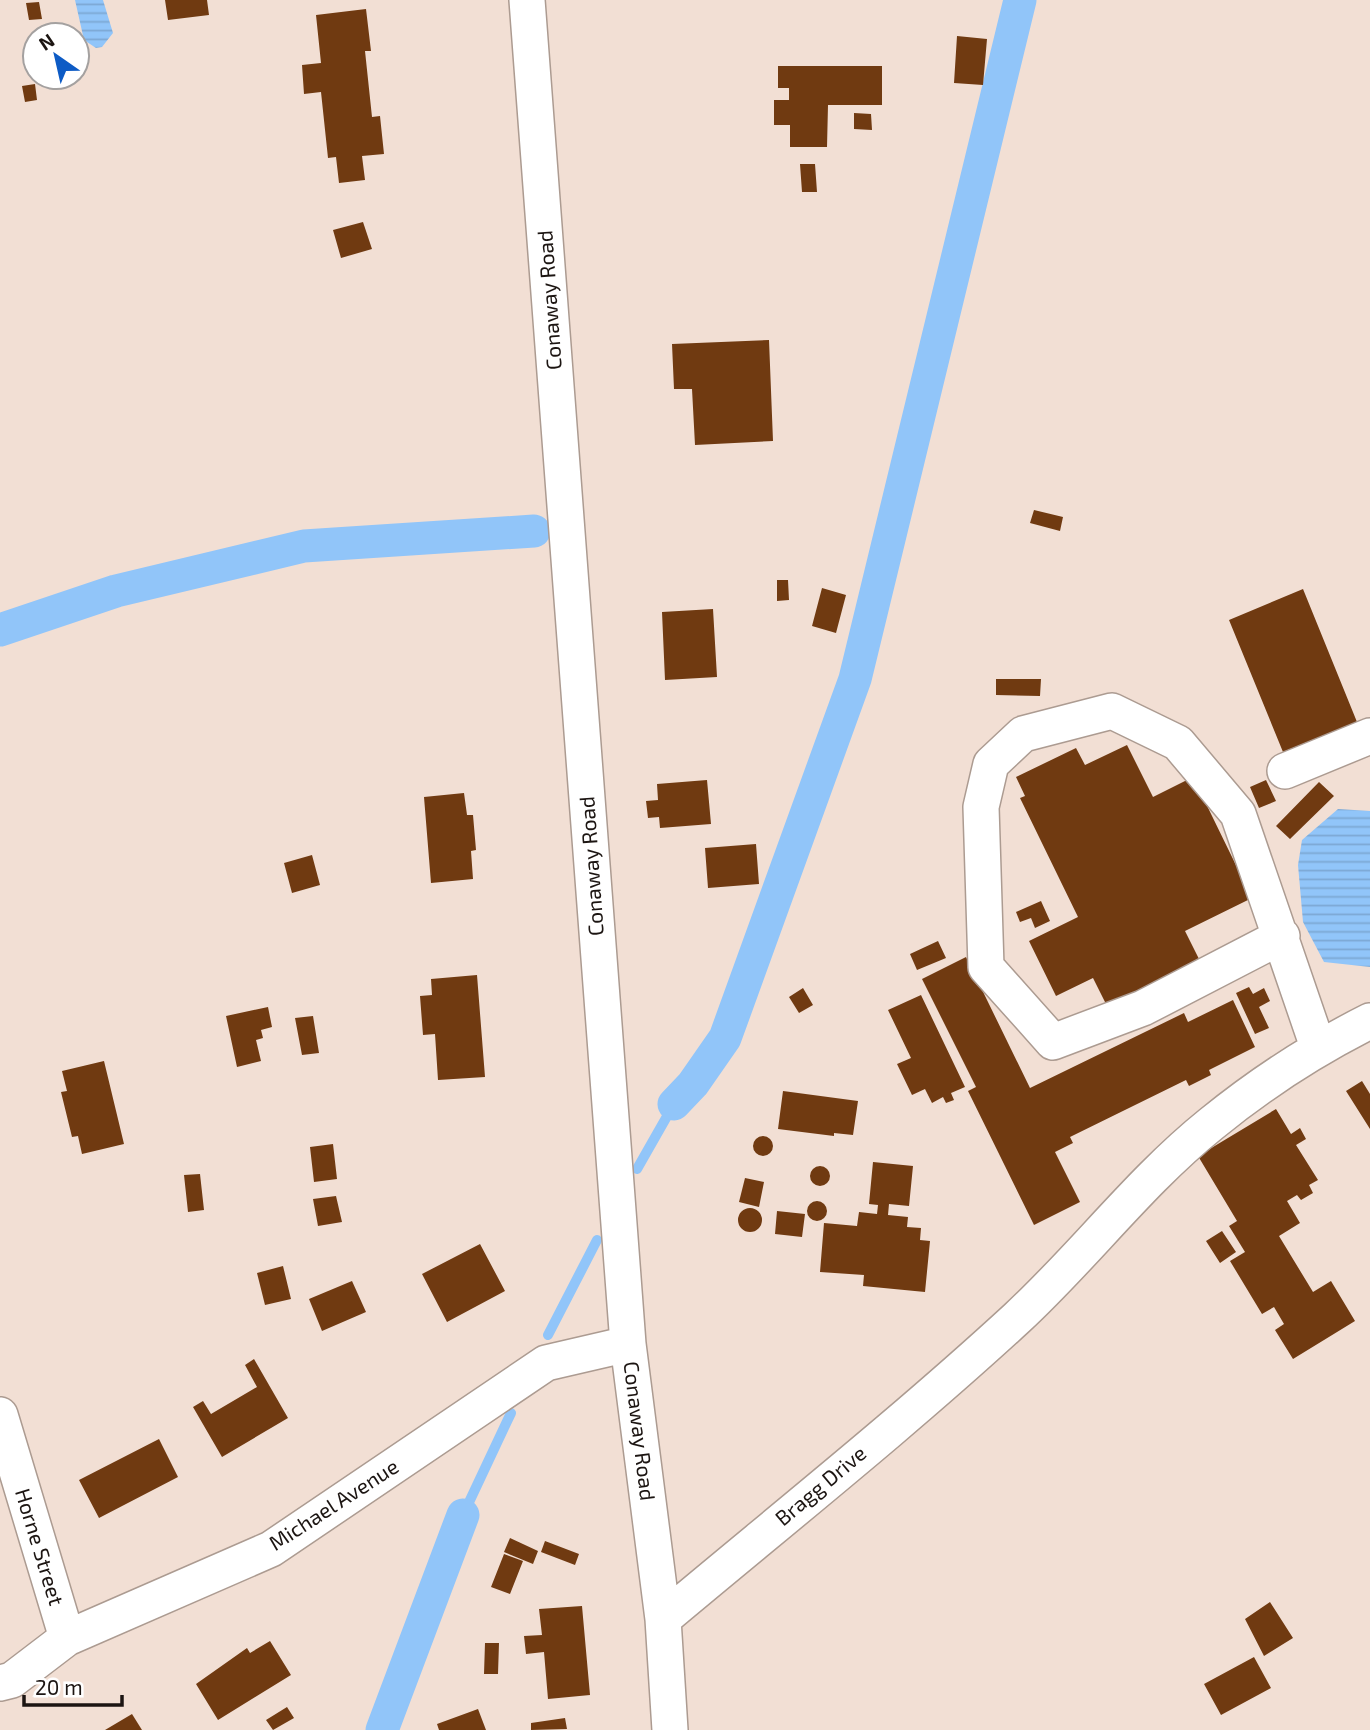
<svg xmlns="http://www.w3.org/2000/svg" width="1370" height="1730" font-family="'Exo 2',sans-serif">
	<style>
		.water { fill: url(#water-rules) }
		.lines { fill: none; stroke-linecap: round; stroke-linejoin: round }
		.stream { stroke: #91c5f9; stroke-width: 10 }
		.canal { stroke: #91c5f9; stroke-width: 33 }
		.building { fill: #703a11 }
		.minor-casing { stroke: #ac9b91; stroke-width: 38 }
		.minor { stroke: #fff; stroke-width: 35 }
		.labels { text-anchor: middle; stroke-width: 7; stroke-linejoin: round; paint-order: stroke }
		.street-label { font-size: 21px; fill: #1c1512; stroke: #fff }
	</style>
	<defs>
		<pattern id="water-rules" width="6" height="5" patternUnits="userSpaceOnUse" patternTransform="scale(1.75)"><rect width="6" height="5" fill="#91c5f9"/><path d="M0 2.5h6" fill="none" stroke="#7ca8d4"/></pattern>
	</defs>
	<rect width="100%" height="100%" fill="#f2dfd4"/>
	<path class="water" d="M75 0H103L113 33 102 47 96 48 84 40Z
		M1338 809 1370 811V967L1324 962 1303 922 1298 865 1302 840Z"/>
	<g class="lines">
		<path class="stream" d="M637 1169 674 1104
			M548 1335 597 1240
			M463 1515 511 1413"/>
		<path class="canal" d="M0 630 116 591 304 546 534 531
			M674 1104 693 1084 725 1038 855 679 1020 0
			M382 1730 463 1515"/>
	</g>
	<path class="building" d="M165 0H207L209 15 168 20Z
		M39 2 42 19 29 20 26 3Z
		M366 9 371 51H365L372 117 380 116 384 154 362 156 365 180 339 183 336 157 328 158 321 92 304 94 302 65 321 63 316 15Z
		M957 36 987 39 983 85 954 83Z
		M778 66H882V105H828L827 147H790V125H774V100H789V88H778Z
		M35 84 37 100 25 102 22 86Z
		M854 113 871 114 872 130 854 129Z
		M800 164H815L817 192H802Z
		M363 222 372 249 341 258 333 230Z
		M769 340 773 441 695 445 692 389H674L672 344Z
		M1034 510 1063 517 1060 531 1030 523Z
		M777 580H788L789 600 777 601Z
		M822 588 846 595 836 633 812 626Z
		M1303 589 1357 722 1283 752 1229 620Z
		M713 609 717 677 665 680 662 612Z
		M996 679H1041L1040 696 996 695Z
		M1127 745 1153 797 1193 777 1252 898 1185 931 1203 967 1110 1012 1093 978 1056 996 1029 941 1078 917 1020 798 1025 796 1016 777 1076 748 1085 765Z
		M707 780 711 824 660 828 659 817 648 818 646 801 658 800 657 784Z
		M1266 780 1276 801 1259 808 1250 787Z
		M1319 782 1334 796 1290 839 1276 826Z
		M464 793 467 815H473L476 850 471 851 473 879 431 883 424 797Z
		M756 844 759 884 708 888 705 848Z
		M312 855 320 885 292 893 284 863Z
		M1041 901 1050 921 1035 928 1031 918 1020 922 1016 912Z
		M938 941 946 958 917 970 910 954Z
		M966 957 1030 1088 1184 1013 1188 1022 1233 1000 1255 1047 1209 1070 1211 1075 1189 1086 1186 1080 1070 1137 1073 1143 1055 1152 1080 1202 1034 1225 968 1091 976 1087 922 979Z
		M477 975 485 1077 438 1080 435 1034 423 1035 420 996 432 995 431 979Z
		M1249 987 1253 994 1264 988 1270 1001 1259 1007 1269 1028 1255 1034 1236 993Z
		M803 988 813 1005 799 1013 789 997Z
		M921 995 965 1087 951 1093 954 1100 946 1103 943 1097 932 1103 925 1089 912 1095 897 1064 911 1058 888 1010Z
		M268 1007 272 1027 261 1030 263 1038 256 1040 261 1061 237 1067 226 1016Z
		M313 1016 319 1053 302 1055 295 1018Z
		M104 1061 124 1144 82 1154 78 1136 72 1137 61 1092 67 1091 62 1071Z
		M1362 1081 1370 1094V1129L1346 1091Z
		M783 1091 858 1101 853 1135 834 1133V1136L778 1129Z
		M1276 1109 1291 1134 1300 1128 1306 1139 1296 1145 1318 1180 1309 1185 1313 1193 1301 1200 1297 1195 1287 1201 1300 1223 1279 1236 1313 1292 1331 1281 1355 1321 1293 1359 1275 1330 1284 1324 1274 1307 1262 1314 1230 1261 1245 1252 1229 1226 1237 1221 1198 1156Z
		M753 1146a10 10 0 1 1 20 0a10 10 0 1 1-20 0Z
		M333 1144 337 1179 314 1182 310 1147Z
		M873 1162 913 1166 909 1206 889 1204 888 1215 908 1217 907 1227 921 1228 920 1240 930 1241 925 1292 863 1286 864 1275 820 1272 824 1223 857 1226 859 1212 877 1214 878 1205 869 1204Z
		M810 1176a10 10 0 1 1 20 0a10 10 0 1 1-20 0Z
		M200 1174 204 1210 188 1212 184 1175Z
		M745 1178 764 1182 759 1207 739 1202Z
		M336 1196 342 1222 318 1226 313 1199Z
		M807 1211a10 10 0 1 1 20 0a10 10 0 1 1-20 0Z
		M738 1220a12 12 0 1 1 24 0a12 12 0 1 1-24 0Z
		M777 1211 805 1214 802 1237 775 1234Z
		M1222 1231 1236 1252 1220 1263 1206 1241Z
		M480 1244 505 1291 447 1322 422 1274Z
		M283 1266 291 1299 265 1305 257 1273Z
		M352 1281 366 1312 322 1331 309 1299Z
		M254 1359 288 1418 222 1457 193 1407 203 1401 211 1414 257 1387 245 1365Z
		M159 1439 178 1477 99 1518 79 1480Z
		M510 1538 538 1551 533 1564 504 1552Z
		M545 1541 579 1554 575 1565 541 1552Z
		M504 1554 523 1561 510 1594 491 1587Z
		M1270 1602 1293 1638 1264 1656 1245 1619Z
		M582 1606 590 1695 548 1699 544 1652 526 1654 524 1636 542 1635 539 1609Z
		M270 1641 291 1675 218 1720 196 1684 247 1648 250 1653Z
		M485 1643H499L498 1674H484Z
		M1254 1657 1271 1688 1221 1715 1204 1684Z
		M287 1707 294 1718 273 1730 266 1720Z
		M478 1709 486 1730H439L437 1724Z
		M132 1714 142 1730H105Z
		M565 1718 567 1729 531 1730V1723Z"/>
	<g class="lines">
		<defs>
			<path id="minor" d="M527 0 628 1344 663 1619 670 1730
				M1285 771 1370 736
				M1282 936 1143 1008 1053 1042 986 967 981 807 991 764 1023 734 1112 711 1178 743 1238 814 1318 1047
				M0 1415 67 1638
				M663 1619C781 1520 903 1423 1017 1318 1084 1256 1140 1181 1211 1124 1260 1084 1314 1049 1370 1021
				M0 1683 12 1680 67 1638 271 1549 546 1363 628 1344"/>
		</defs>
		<use href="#minor" class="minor-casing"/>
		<use href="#minor" class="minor"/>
	</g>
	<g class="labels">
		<g class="street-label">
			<text transform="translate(550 300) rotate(-94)" y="7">Conaway Road</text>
			<text transform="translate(592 866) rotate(-94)" y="7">Conaway Road</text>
			<text transform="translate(639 1431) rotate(83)" y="7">Conaway Road</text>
			<text transform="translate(821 1486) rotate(-40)" y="7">Bragg Drive</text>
			<text transform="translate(334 1505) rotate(-33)" y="7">Michael Avenue</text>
			<text transform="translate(39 1547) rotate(73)" y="7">Horne Street</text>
		</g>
	</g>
	<g transform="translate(56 56) rotate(326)"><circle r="33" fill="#ffffff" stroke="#a4a1a0" stroke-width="2"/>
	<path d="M0-5L12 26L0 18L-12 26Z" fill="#0d5bc5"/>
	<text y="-10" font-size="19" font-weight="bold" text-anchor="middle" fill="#1c1512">N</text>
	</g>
	<path d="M24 1695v10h98v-10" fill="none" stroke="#1c1512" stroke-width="3.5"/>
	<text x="35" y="1695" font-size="21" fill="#1c1512" stroke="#ffffff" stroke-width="5" paint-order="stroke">20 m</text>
</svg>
